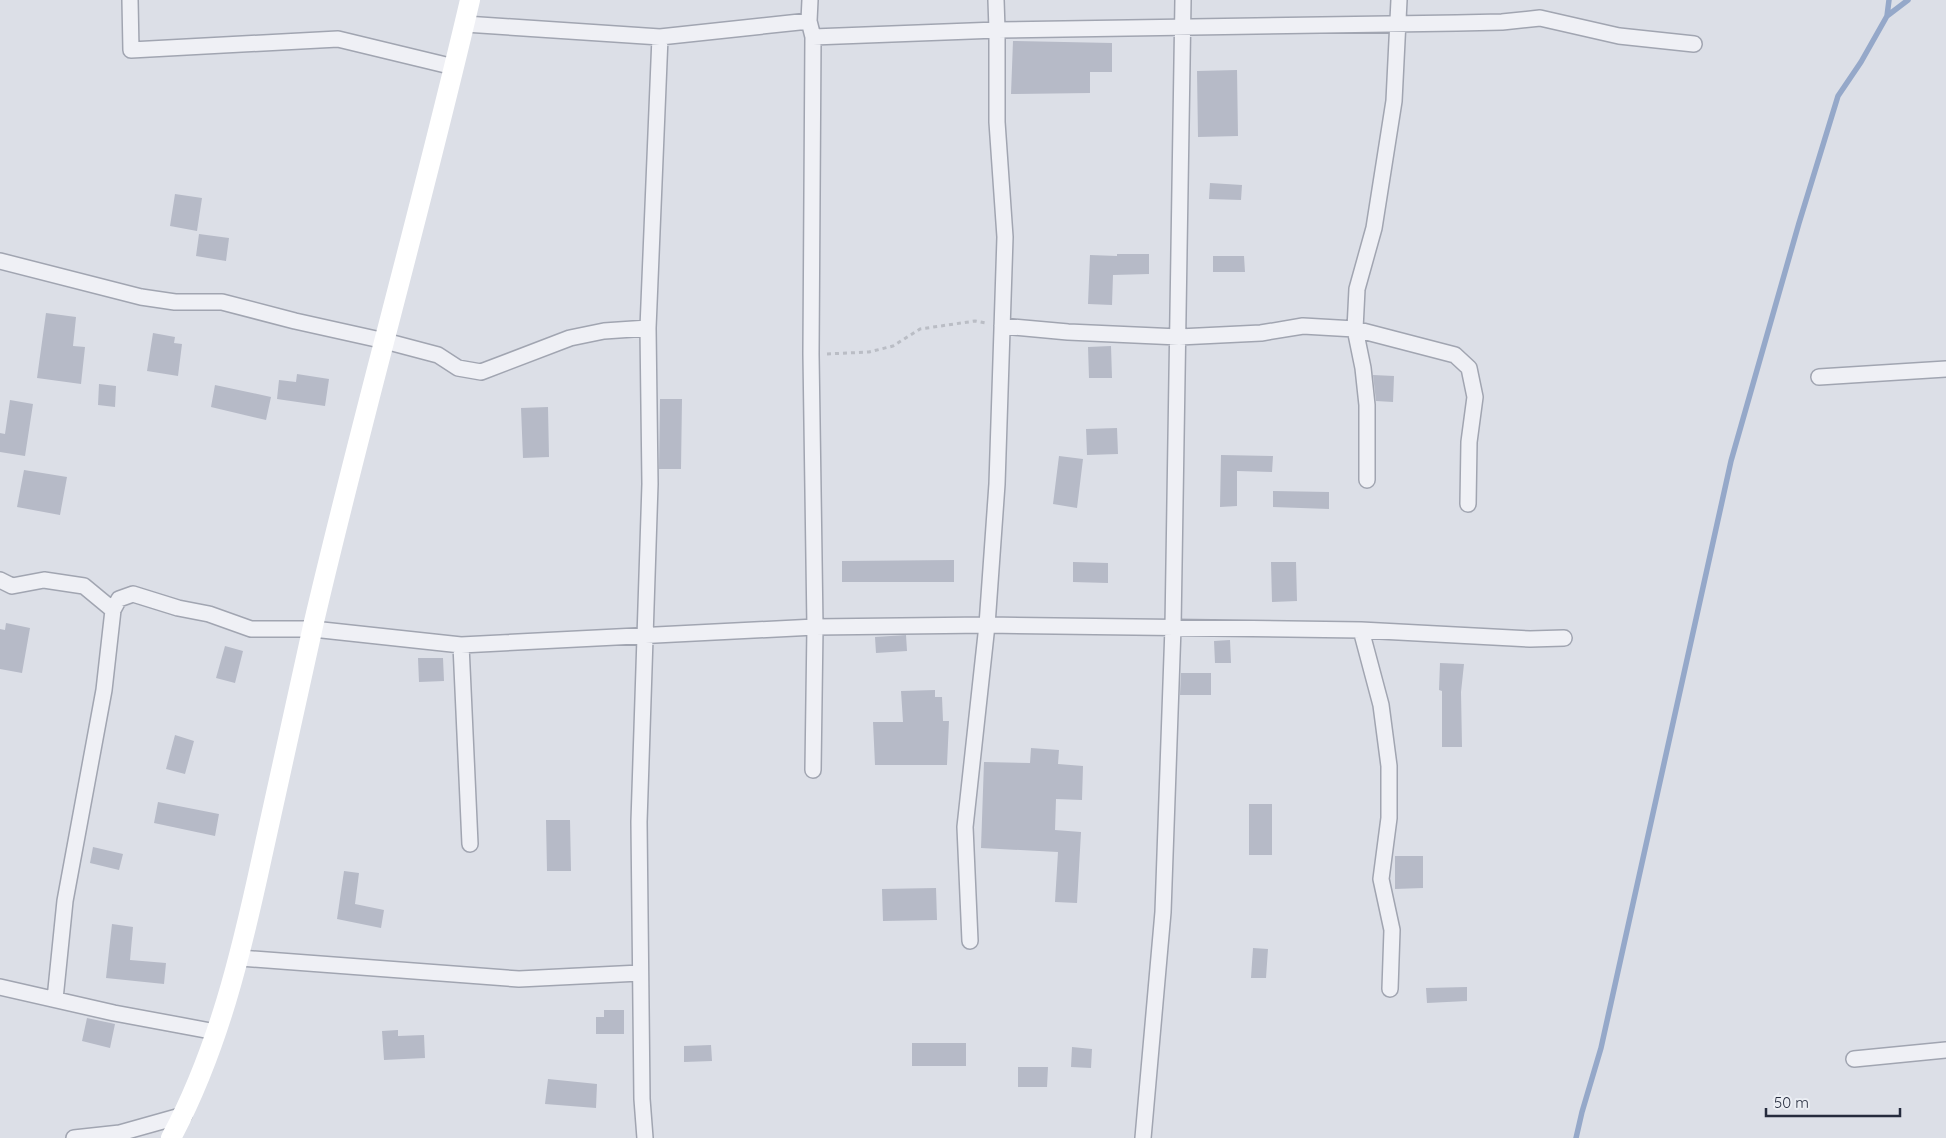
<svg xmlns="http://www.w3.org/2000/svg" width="1946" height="1138" font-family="Quicksand,sans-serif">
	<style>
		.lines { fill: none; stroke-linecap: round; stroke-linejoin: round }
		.stream { stroke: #95a8c9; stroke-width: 5.5 }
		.building { fill: #b6bac7 }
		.street-casing { stroke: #a1a5b1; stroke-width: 18 }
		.path { stroke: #babdc5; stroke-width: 3; stroke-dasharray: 4 4; stroke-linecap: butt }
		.street { stroke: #eff0f5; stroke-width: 15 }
		.secondary { stroke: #fff; stroke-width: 20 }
	</style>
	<rect width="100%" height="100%" fill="#dcdfe7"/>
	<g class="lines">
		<path class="stream" d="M1887 16 1908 0
			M1576 1138 1582 1112 1601 1048 1731 461 1799 223 1838 96 1861 62 1887 16 1889 0"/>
	</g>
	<path class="building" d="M1013 41 1112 43V72H1090V93L1011 94Z
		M1237 70 1238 136 1198 137 1197 71Z
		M1210 183 1242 185 1241 200 1209 199Z
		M175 194 202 198 197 231 170 226Z
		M199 234 229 238 226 261 196 256Z
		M1117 254H1149V274L1113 275 1112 305 1088 304 1090 255 1117 256Z
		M1213 256H1244L1245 272H1213Z
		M46 313 76 317 73 346 85 347 81 384 37 378Z
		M153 333 175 337 174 343 182 344 178 376 147 371Z
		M1111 346 1112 378H1089L1088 347Z
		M297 374 329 379 325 406 277 399 279 380 296 382Z
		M1373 375 1394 376 1393 402 1376 401Z
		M99 384 116 386 115 407 98 405Z
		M215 385 271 397 266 420 211 407Z
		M660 399H682L681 469H659Z
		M10 400 33 404 25 456 0 452V433L5 434Z
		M548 407 549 457 523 458 521 408Z
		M1117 428 1118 454 1087 455 1086 429Z
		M1221 455 1273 456 1272 472 1237 471V506L1220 507Z
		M1059 456 1083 459 1077 508 1053 504Z
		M24 470 67 477 60 515 17 507Z
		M1273 491 1329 492V509L1273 507Z
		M954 560V582H842V561Z
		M1073 562 1108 563V583L1073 582Z
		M1271 562H1296L1297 601 1272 602Z
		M6 623 30 628 22 673 0 669V629L5 630Z
		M906 635 907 651 876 653 875 637Z
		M1230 640 1231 663H1215L1214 641Z
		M225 646 243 651 235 683 216 678Z
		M418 658H443L444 681 419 682Z
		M1440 663 1464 664 1461 692 1462 747H1442V691L1439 690Z
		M1181 673H1211V695H1180Z
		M935 690V697H942L943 721H949L947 765H875L873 722H903L901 691Z
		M175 735 194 741 185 774 166 769Z
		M1031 748 1059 750 1058 764 1083 766 1082 800 1056 799 1055 830 1081 832 1077 903 1055 902 1058 852 981 848 984 762 1030 763Z
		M158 802 219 814 215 836 154 823Z
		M1249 804H1272V855H1249Z
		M546 820H570L571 871H547Z
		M93 847 123 854 119 870 90 863Z
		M1395 856H1423V888L1395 889Z
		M344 871 359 873 355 904 384 910 381 928 337 919Z
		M936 888 937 920 883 921 882 889Z
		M112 924 133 927 130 960 166 963 164 984 106 978Z
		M1253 948 1268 949 1266 978H1251Z
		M1467 987V1001L1427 1003 1426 988Z
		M604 1010H624V1034H596V1017H604Z
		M87 1018 115 1024 110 1048 82 1041Z
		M398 1030V1036L424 1035 425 1058 384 1060 382 1031Z
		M912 1043H966V1066H912Z
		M711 1045 712 1061 684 1062V1046Z
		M1072 1047 1092 1049 1091 1068 1071 1067Z
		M1018 1067H1048L1047 1087H1018Z
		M548 1079 597 1084 596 1108 545 1104Z"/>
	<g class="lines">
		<defs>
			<path id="street" d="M130 0 131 50 338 39 454 67
				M810 0 809 21 813 37 811 354 815 627 813 770
				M465 24 660 37 809 21
				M813 37 997 30 996 0
				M0 261 141 297 175 302H222L295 321 385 341 438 355 458 368 481 372 570 338 604 331 648 328
				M1002 326 1068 332 1179 337 1261 333 1303 326 1355 329 1357 289 1374 228 1394 101 1399 0
				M1819 377 1946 369
				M1367 480V405L1363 368 1355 329 1455 355 1469 368 1475 397 1469 442 1468 504
				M0 580 12 586 44 580 84 586 113 610
				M1361 630 1381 705 1389 766V818L1381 879 1392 930 1390 989
				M461 645 470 844
				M970 941 965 827 987 625 997 484 1005 237 997 122V30L1457 23 1502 22 1540 18 1619 36 1694 44
				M240 958 519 979 640 973
				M0 987 114 1013 216 1032
				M55 999 65 901 104 690 113 610 119 599 133 594 178 608 209 614 251 629H313L461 645 815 627 987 625 1361 630 1530 639 1564 638
				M1854 1059 1946 1050
				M74 1138 120 1133 184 1115
				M645 1138 642 1099 639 822 650 484 648 328 660 37
				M1143 1138 1163 912 1173 627 1183 0"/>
		</defs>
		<use href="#street" class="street-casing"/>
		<path class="path" d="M827 354 869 352 893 346 920 329 975 321 986 323"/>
		<use href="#street" class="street"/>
		<path class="secondary" d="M171 1138C218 1050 241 954 262 857 279 780 296 703 313 626 362 416 421 210 470 0"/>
	</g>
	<path d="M1766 1108v8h134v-8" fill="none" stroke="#252b3d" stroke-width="2.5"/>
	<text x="1774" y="1108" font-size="15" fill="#252b3d" stroke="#ebeef4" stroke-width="4" paint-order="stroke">50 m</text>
</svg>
